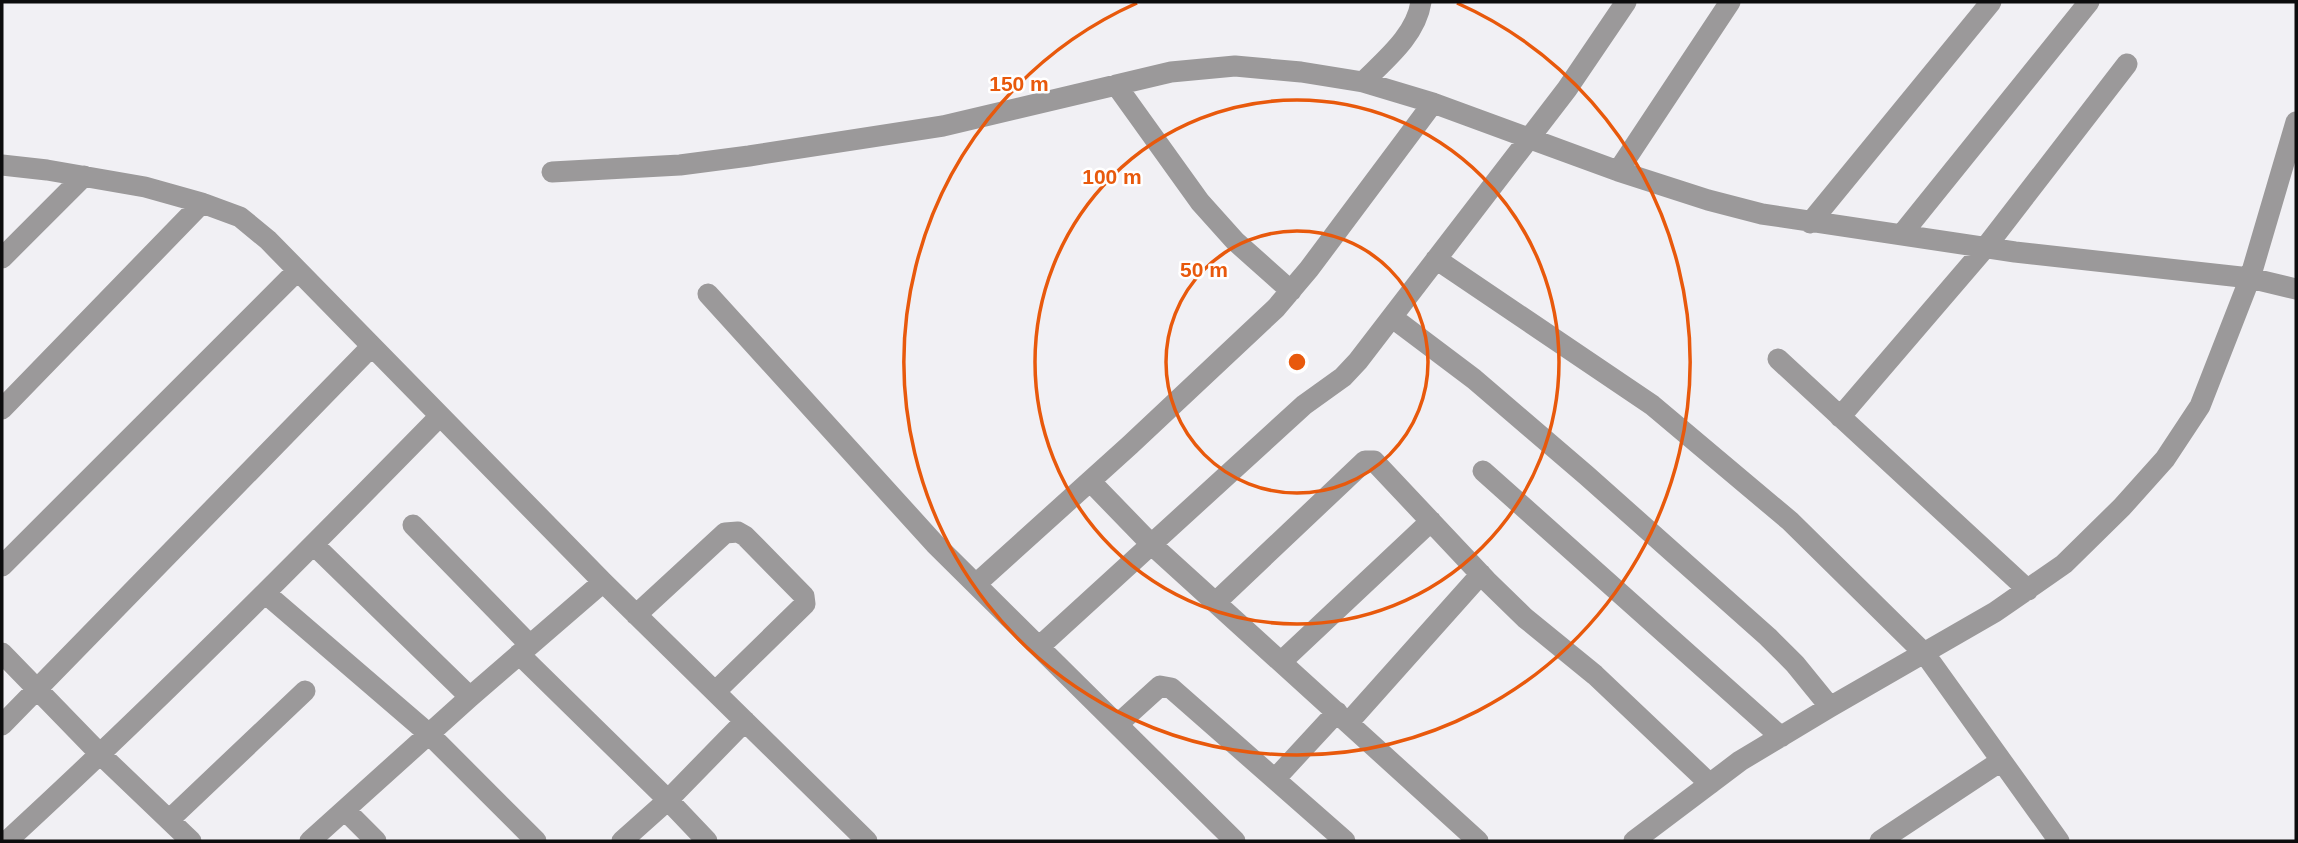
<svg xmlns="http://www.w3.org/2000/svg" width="2298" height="843" font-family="Arial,sans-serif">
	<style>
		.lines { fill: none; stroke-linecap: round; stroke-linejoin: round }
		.minor { stroke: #9b999a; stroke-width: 21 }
		.ring { fill: none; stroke: #e8590c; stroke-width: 3.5 }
		.centre { fill: #e8590c; stroke: #fff; stroke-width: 3.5 }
		.ring-label { font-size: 21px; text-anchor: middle; font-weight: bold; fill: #e8590c; stroke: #fff; stroke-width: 5; stroke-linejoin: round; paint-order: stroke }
	</style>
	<rect width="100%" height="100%" fill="#f1f0f4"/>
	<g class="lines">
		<path class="minor" d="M1363 82C1386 59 1416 35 1421 2
			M1116 85 1200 202 1235 241 1291 291
			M2 165 47 170 145 187 202 203 240 217 268 240 603 582 867 841
			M1618 171 1730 2
			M552 172 680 165 749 156 943 126 1171 72 1235 66 1301 72 1363 82 1433 103 1618 171 1708 200 1762 214 2015 252 2250 278 2296 289
			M1810 223 1991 2
			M1902 234 2089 2
			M2 258 84 176
			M1436 259 1652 405 1790 521 1925 654 2059 841
			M708 294 935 544 1235 841
			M1393 318 1474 379 1586 475 1768 637 1795 664 1830 707
			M1778 359 2028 590
			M2 409 202 203
			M1840 417 1985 248 2127 64
			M1483 471 1781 737
			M1090 481 1152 545 1478 841
			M413 525 530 645
			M314 545 470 697
			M2 566 297 271
			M976 584 1130 445 1276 308 1309 269 1433 103
			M265 593 429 734 536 841
			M1216 602 1365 461H1374L1487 581 1525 618 1595 675 1710 784
			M636 615 725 533 738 532 745 536 804 596 805 604 715 692
			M1040 646 1304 405 1343 377 1358 361 1567 89 1626 2
			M2 653 101 755 191 841
			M519 654 668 800 707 841
			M1281 662 1431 521
			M1348 723 1481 574
			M1118 724 1160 686 1171 688 1345 841
			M2 725 371 347
			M1275 779 1337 712
			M345 810 376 841
			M169 820 305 691
			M7 841C156 704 298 561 440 416
			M310 841 470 697 603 582
			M622 841 668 800 745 721
			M1634 841 1740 761 1830 707 1995 612 2064 564 2122 507 2165 459 2200 406 2250 278 2296 122
			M1880 841 2001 761"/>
	</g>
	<g class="ring">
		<circle cx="1297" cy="362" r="131"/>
		<circle cx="1297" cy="362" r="262"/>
		<path d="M1457 3A393 393 0 1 1 1137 3"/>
	</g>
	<circle cx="1297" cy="362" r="10" class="centre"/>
	<g class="ring-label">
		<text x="1019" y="91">150 m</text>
		<text x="1112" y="184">100 m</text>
		<text x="1204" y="277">50 m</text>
	</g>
	<rect width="2298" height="843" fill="none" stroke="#0c0c0d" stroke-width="7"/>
</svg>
